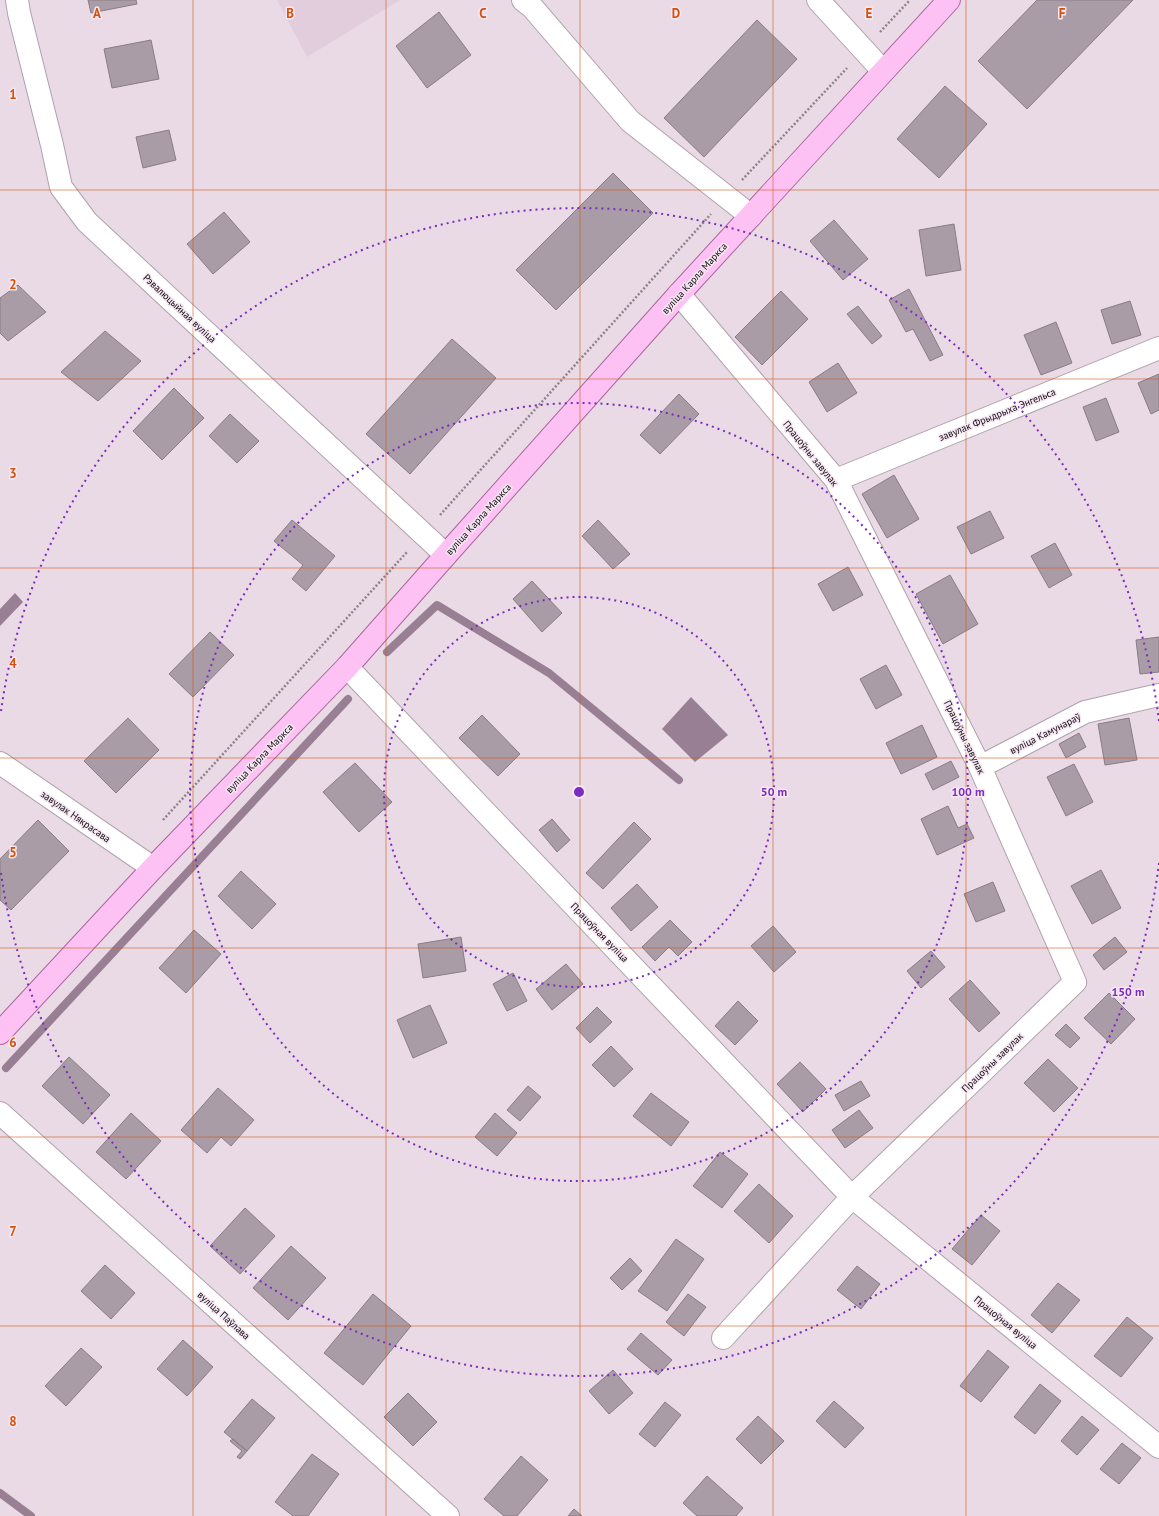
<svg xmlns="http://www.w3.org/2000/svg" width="1159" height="1516" font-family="'PT Sans',sans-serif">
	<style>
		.built { fill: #e2cddd }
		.water { fill: #997f93 }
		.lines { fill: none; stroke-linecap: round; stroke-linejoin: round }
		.stream { stroke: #997f93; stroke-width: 8 }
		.building { fill: #aa9ca7; stroke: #8a7c87 }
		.minor-casing { stroke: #b0a2ad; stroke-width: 24 }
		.major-casing { stroke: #aa669e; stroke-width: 24 }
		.path { stroke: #8d828a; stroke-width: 2.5; stroke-dasharray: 2 2; stroke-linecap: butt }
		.minor { stroke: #fff; stroke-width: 22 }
		.major { stroke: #fec1f3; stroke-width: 22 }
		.grid { fill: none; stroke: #d2510c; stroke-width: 1; stroke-opacity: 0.55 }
		.ring { fill: none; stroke: #7b2cbf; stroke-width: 2; stroke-dasharray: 2 4 }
		.labels { text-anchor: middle; stroke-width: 3; stroke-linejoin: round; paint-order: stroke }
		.street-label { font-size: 10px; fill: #0f0a0e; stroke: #f6e7f3 }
		.grid-label { font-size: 13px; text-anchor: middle; font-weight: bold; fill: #d2510c; stroke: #f6e7f3; stroke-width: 3; stroke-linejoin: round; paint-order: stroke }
		.centre { fill: #7b2cbf; stroke: #f6e7f3; stroke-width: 2 }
		.ring-label { font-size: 12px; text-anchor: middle; font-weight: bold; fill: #7b2cbf; stroke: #f6e7f3; stroke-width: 3; stroke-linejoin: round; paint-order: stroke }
	</style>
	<rect width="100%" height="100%" fill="#e9dae5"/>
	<path class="built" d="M277 0H400L307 57Z"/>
	<path class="water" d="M15 593 23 602 0 626V609Z
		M691 697 728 735 695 762 662 729Z"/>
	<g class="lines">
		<path class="stream" d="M387 652 437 605 549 673 679 780
			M6 1068 348 699
			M0 1493 31 1516"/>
	</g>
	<path class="building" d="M88 0H136L137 4 91 13Z
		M1037 0H1133L1027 109 978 61Z
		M439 12 471 55 427 88 396 46Z
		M757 20 797 59 704 157 664 118Z
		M151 40 159 79 112 88 104 49Z
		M945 86 987 124 939 178 897 139Z
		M169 130 176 160 143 168 136 137Z
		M613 173 653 213 556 310 516 270Z
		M224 212 250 242 213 274 187 244Z
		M834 220 868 259 843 280 810 241Z
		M954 224 961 270 926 276 919 230Z
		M18 285 46 312 8 341 0 333V298Z
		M909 289 943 355 930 361 913 329 906 332 889 300Z
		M781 291 808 319 762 365 735 337Z
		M1130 301 1141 335 1112 344 1101 310Z
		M858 306 882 336 872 344 847 314Z
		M1056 322 1072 363 1041 375 1024 335Z
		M105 331 141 361 98 401 61 372Z
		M452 339 496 378 410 474 366 434Z
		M838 363 857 393 827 412 809 382Z
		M1159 374V410L1151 414 1138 383Z
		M174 388 204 418 162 460 133 431Z
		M679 394 699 414 660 454 640 435Z
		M1106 398 1119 432 1096 441 1083 407Z
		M230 414 259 441 237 463 209 436Z
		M894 475 919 519 887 538 862 494Z
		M990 511 1004 538 971 554 957 527Z
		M292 520 335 556 306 591 292 579 303 565 274 541Z
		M598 520 630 554 613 569 582 536Z
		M1055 543 1072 575 1049 588 1031 556Z
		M848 567 863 595 833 611 818 584Z
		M950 575 978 624 943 644 916 594Z
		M532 581 562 613 542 632 513 599Z
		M210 632 234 655 193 697 169 674Z
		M1159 637V672L1140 674 1136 640Z
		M886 665 902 695 876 709 860 679Z
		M482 715 520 754 498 776 459 738Z
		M128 718 159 750 116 793 84 761Z
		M1129 718 1137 760 1105 765 1098 724Z
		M922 725 937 757 901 774 886 743Z
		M1079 733 1086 747 1066 758 1059 744Z
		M951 761 959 777 933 790 925 774Z
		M355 763 392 802 359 832 323 792Z
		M1074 764 1093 802 1066 816 1047 777Z
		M948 806 958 828 967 824 974 838 937 855 921 819Z
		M552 819 570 840 557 852 539 830Z
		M38 820 69 851 11 910 0 900V859Z
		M634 822 651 839 603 889 586 873Z
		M1101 870 1121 908 1092 924 1071 886Z
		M241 871 276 904 252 929 218 896Z
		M993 882 1005 911 976 922 964 894Z
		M637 884 658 907 631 931 611 908Z
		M670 920 692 942 678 956 669 947 655 961 642 947Z
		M773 926 796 952 774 972 751 946Z
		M194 930 221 954 186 993 159 968Z
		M461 937 466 971 423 978 418 944Z
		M1115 937 1127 952 1104 970 1093 955Z
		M931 951 945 967 921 988 907 971Z
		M566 964 583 984 552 1010 536 989Z
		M513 973 527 1001 507 1011 493 984Z
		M970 980 1000 1013 979 1032 949 999Z
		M1109 993 1135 1019 1111 1044 1084 1018Z
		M738 1001 758 1021 735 1045 715 1026Z
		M430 1005 447 1043 413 1058 397 1020Z
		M597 1007 612 1022 590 1043 576 1028Z
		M1066 1024 1080 1038 1070 1048 1055 1035Z
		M611 1046 633 1069 614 1087 592 1065Z
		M69 1057 110 1095 83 1124 42 1086Z
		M1048 1059 1078 1088 1054 1112 1024 1083Z
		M800 1062 826 1089 803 1112 777 1084Z
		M861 1081 870 1096 844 1111 835 1095Z
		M528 1086 541 1097 520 1121 507 1110Z
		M218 1088 254 1120 231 1146 221 1137 207 1153 181 1130Z
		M651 1093 689 1122 671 1146 633 1116Z
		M859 1110 873 1128 845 1148 832 1130Z
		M131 1113 161 1141 126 1179 96 1152Z
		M495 1113 517 1133 497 1156 475 1137Z
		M720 1152 748 1174 722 1208 693 1186Z
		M759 1184 793 1216 769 1243 734 1211Z
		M245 1208 275 1236 240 1274 210 1246Z
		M981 1215 1000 1231 972 1265 952 1249Z
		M676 1239 704 1259 667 1311 638 1291Z
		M291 1246 326 1278 288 1320 253 1288Z
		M630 1258 642 1271 622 1290 610 1278Z
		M105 1265 135 1293 111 1319 81 1291Z
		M857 1266 880 1284 861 1309 837 1290Z
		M1058 1283 1080 1300 1052 1333 1031 1315Z
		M373 1294 411 1326 363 1385 324 1353Z
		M688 1294 706 1307 684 1336 666 1322Z
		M1127 1317 1153 1338 1121 1377 1094 1356Z
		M641 1333 672 1360 658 1375 627 1349Z
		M183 1340 213 1367 187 1396 157 1369Z
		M81 1348 102 1367 66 1406 45 1386Z
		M988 1350 1009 1367 981 1402 960 1386Z
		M613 1370 633 1393 609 1414 589 1391Z
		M1040 1384 1061 1401 1035 1434 1014 1417Z
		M408 1393 437 1422 413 1446 384 1417Z
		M252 1399 275 1418 247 1451 224 1432Z
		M834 1401 864 1428 845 1448 816 1421Z
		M665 1402 681 1415 655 1447 639 1434Z
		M758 1416 784 1441 761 1464 736 1439Z
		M1082 1416 1099 1430 1077 1455 1061 1441Z
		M233 1439 247 1451 240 1459 237 1457 242 1451 230 1441Z
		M1122 1443 1141 1458 1119 1484 1100 1469Z
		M312 1454 339 1474 308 1516H293L275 1502Z
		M521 1456 548 1480 517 1516H504L484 1499Z
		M707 1476 743 1508 736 1516H697L683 1503Z
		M574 1509 582 1516H568Z"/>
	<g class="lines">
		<defs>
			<path id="minor" d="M17 0 19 13 52 145 61 187 87 222 446 555
				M523 0 532 7 630 121 751 216
				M818 0 883 71
				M679 294 836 480 980 767 1075 982 852 1197 723 1338
				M836 480 1159 348
				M347 667 852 1197 1159 1447
				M0 763 153 868
				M980 767 1085 712 1159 695
				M0 1113 448 1516"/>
			<path id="major" d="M0 1033 153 868 347 667 446 555 679 294 949 0"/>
		</defs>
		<use href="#minor" class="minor-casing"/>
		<use href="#major" class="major-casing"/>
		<path class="path" d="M880 32 910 0
			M742 180 847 68
			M440 515 711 214
			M163 820 407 552"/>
		<use href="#minor" class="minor"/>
		<use href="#major" class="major"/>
	</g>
	<path class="grid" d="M193 0V1516M386 0V1516M580 0V1516M773 0V1516M966 0V1516M0 190H1159M0 379H1159M0 568H1159M0 758H1159M0 948H1159M0 1137H1159M0 1326H1159"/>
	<g class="ring">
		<circle cx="579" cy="792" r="195"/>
		<circle cx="579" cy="792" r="389"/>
		<path d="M1159 863A584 584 0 0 1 1 873M1 711A584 584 0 0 1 1159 721"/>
	</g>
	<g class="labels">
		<g class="street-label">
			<text transform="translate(694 278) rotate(-48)" y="4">вуліца Карла Маркса</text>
			<text transform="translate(180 308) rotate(43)" y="4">Рэвалюцыйная вуліца</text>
			<text transform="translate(997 414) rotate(-22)" y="4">завулак Фрыдрыха Энгельса</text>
			<text transform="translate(811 453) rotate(51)" y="4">Працоўны завулак</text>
			<text transform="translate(478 519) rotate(-48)" y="4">вуліца Карла Маркса</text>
			<text transform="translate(1045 733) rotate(-27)" y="4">вуліца Камунараў</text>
			<text transform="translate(965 737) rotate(64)" y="4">Працоўны завулак</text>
			<text transform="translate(259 758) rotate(-46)" y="4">вуліца Карла Маркса</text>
			<text transform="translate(76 816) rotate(35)" y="4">завулак Някрасава</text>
			<text transform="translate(600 932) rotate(46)" y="4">Працоўная вуліца</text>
			<text transform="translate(992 1062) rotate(-44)" y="4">Працоўны завулак</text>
			<text transform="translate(224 1315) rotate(42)" y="4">вуліца Паўлава</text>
			<text transform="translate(1006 1322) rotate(39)" y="4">Працоўная вуліца</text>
		</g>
	</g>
	<g class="grid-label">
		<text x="97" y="18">A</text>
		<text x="290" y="18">B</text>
		<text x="483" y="18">C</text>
		<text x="676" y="18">D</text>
		<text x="869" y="18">E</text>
		<text x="1062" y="18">F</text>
		<text x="13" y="99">1</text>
		<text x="13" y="289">2</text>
		<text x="13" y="478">3</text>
		<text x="13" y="668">4</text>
		<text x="13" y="857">5</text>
		<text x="13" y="1047">6</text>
		<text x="13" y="1236">7</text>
		<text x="13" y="1426">8</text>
	</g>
	<circle cx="579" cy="792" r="6" class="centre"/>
	<g class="ring-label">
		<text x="774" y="796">50 m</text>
		<text x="968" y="796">100 m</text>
		<text x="1128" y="996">150 m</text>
	</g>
</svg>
